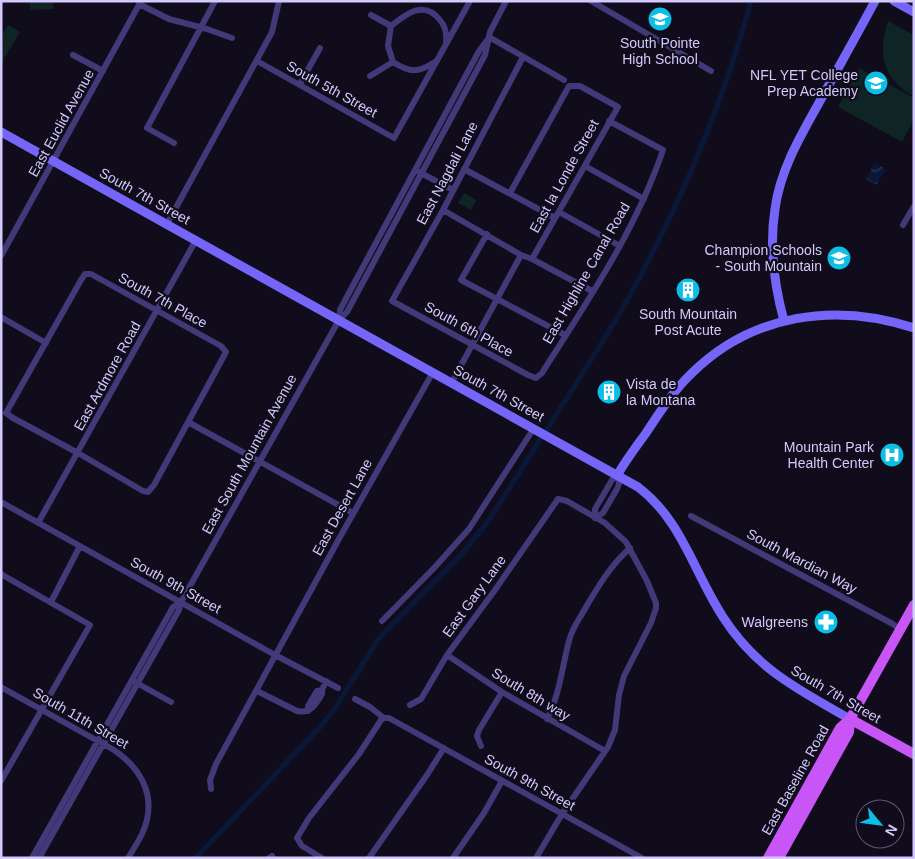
<svg xmlns="http://www.w3.org/2000/svg" width="915" height="859" font-family="Arial,sans-serif">
	<style>
		.pitch { fill: #0f2425 }
		.water { fill: url(#water-waves) }
		.lines { fill: none; stroke-linecap: round; stroke-linejoin: round }
		.canal { stroke: #0a1736; stroke-width: 5.5 }
		.street { stroke: #413978; stroke-width: 6 }
		.secondary { stroke: #7565f8; stroke-width: 9 }
		.primary { stroke: #c856f7; stroke-width: 10 }
		.labels { text-anchor: middle; stroke-width: 4.5; stroke-linejoin: round; paint-order: stroke }
		.poi-label { font-size: 14px; fill: #d3c9fc; stroke: #100c1b; text-anchor: end }
		.street-label { font-size: 14px; fill: #d3c9fc; stroke: #100c1b }
	</style>
	<defs>
		<pattern id="water-waves" width="16" height="10" patternUnits="userSpaceOnUse" patternTransform="scale(1.25)"><rect width="16" height="10" fill="#0a1736"/><path d="M0 5q4-4 8 0t8 0" fill="none" stroke="#2d3754"/></pattern>
	</defs>
	<rect width="100%" height="100%" fill="#100c1b"/>
	<path class="pitch" d="M30 1H53L54 9 30 10Z
		M888 21 914 35V90L911 95C881 76 878 52 888 21Z
		M8 25 20 32 1 64V37Z
		M859 68 914 98V120L902 142 838 107Z
		M464 193 476 200 471 210 458 203Z"/>
	<path class="water" d="M875 163 886 169C883 174 878 179 877 185L866 179Z"/>
	<g class="lines">
		<path class="canal" d="M546 431C576 383 608 336 635 286 684 196 724 100 751 1
			M196 858 320 727 336 707 377 641 383 634 463 553 489 520 542 437"/>
		<path class="street" d="M591 1 711 71
			M139 4 169 19 207 29 232 38
			M371 15 391 26
			M489 37 564 80
			M73 55 103 71
			M523 57 443 210 392 301 528 375 536 378 542 373C587 302 636 230 663 150L609 121
			M257 61 394 138 470 1
			M435 62C418 73 410 73 393 62L388 46 391 26C407 13 424 0 440 20 445 26 447 34 446 42
			M370 76 393 62
			M300 84 320 48
			M174 143 147 128 215 1
			M585 166 644 199
			M464 169 555 218
			M419 172 453 190
			M510 193 569 86H580L618 107 532 259
			M443 210 521 255 532 259 592 291
			M559 212 620 246
			M167 224 272 32 279 1
			M903 225 914 206
			M487 234 461 280 565 335
			M1 256 141 1
			M85 274H91L221 346 226 352 154 485 148 492 143 491 78 453 13 418 6 413 81 280Z
			M1 317 46 343
			M339 320 340 310 350 291 479 51 488 39
			M452 382 521 255
			M188 422 353 513
			M1 502 275 655 338 688
			M691 516 891 623 900 629
			M595 518 603 513 617 489 619 484 618 474
			M595 518V509L612 480 618 474
			M38 523 196 240
			M1 574 90 625 1 781
			M51 602 80 546
			M382 621 435 567 469 529 534 428
			M447 655 502 692 605 751
			M135 682 171 702
			M1 687 114 750C143 770 158 799 142 834 138 842 133 850 128 858
			M257 691 297 711C311 714 316 704 322 694V690L326 681
			M355 699 370 707 384 718H389L642 858
			M410 705 421 699 447 655 495 590 558 499 567 501 605 523 626 542 647 581 656 603V608L651 623 624 676 619 695 615 730 608 747 562 814 536 858
			M308 711V706L317 691 322 690
			M547 719C560 694 562 667 569 641 572 628 580 618 586 607 599 585 611 565 630 548
			M481 746 477 736 479 730 502 692
			M211 789 210 780 216 764 340 537 433 372
			M32 858 173 607 181 602
			M39 858 179 610 181 602 339 320 347 312 485 55 490 32 506 1
			M269 858 272 856
			M322 858 302 846 297 838 309 818 359 754 381 720 384 718
			M369 858 427 775 444 748
			M453 858 484 813 502 781"/>
		<path class="secondary" d="M894 1 914 12
			M1 132 638 487C682 520 694 573 723 617 756 669 799 690 850 719
			M784 321C774 284 769 247 775 209 780 170 801 135 820 101 838 68 857 35 875 1
			M618 474C626 460 636 447 646 433 660 412 673 391 692 373 752 314 835 302 914 328"/>
		<path class="primary" d="M850 719 914 754
			M768 858 840 728 850 719 914 605
			M779 858 849 732 850 719"/>
	</g>
	<defs>
		<symbol id="school-disc" viewBox="-11 -11 22 22"><circle r="9.5" fill="#0bbee6" stroke="#100c1b"/><path d="M0-5L7-2L0 1L-7-2ZM-4 1L0 2.5L4 1V4Q0 6-4 4Z" fill="#fff"/></symbol>
		<symbol id="building-disc" viewBox="-11 -11 22 22"><circle r="9.5" fill="#0bbee6" stroke="#100c1b"/><path d="M-4-6H4V6H1V3H-1V6H-4ZM-2.5-4.3h1.7v1.8h-1.7ZM.8-4.3h1.7v1.8H.8ZM-2.5-1h1.7V.8h-1.7ZM.8-1h1.7V.8H.8Z" fill="#fff"/></symbol>
		<symbol id="hospital-disc" viewBox="-11 -11 22 22"><circle r="9.5" fill="#0bbee6" stroke="#100c1b"/><path d="M-5-5h3v3.5h4V-5h3V5h-3V1.5h-4V5h-3Z" fill="#fff"/></symbol>
		<symbol id="pharmacy-disc" viewBox="-11 -11 22 22"><circle r="9.5" fill="#0bbee6" stroke="#100c1b"/><path d="M-2-6h4v4h4v4h-4v4h-4v-4h-4v-4h4Z" fill="#fff"/></symbol>
	</defs>
	<g fill-rule="evenodd">
		<use href="#school-disc" x="646" y="5" width="28" height="28"/>
		<use href="#school-disc" x="862" y="69" width="28" height="28"/>
		<use href="#school-disc" x="825" y="244" width="28" height="28"/>
		<use href="#building-disc" x="674" y="276" width="28" height="28"/>
		<use href="#building-disc" x="595" y="378" width="28" height="28"/>
		<use href="#hospital-disc" x="878" y="441" width="28" height="28"/>
		<use href="#pharmacy-disc" x="812" y="608" width="28" height="28"/>
	</g>
	<g class="labels">
		<g class="poi-label">
			<text x="660" y="48" text-anchor="middle">South Pointe<tspan x="660" dy="16">High School</tspan></text>
			<text x="858" y="80">NFL YET College<tspan x="858" dy="16">Prep Academy</tspan></text>
			<text x="822" y="255">Champion Schools<tspan x="822" dy="16">- South Mountain</tspan></text>
			<text x="688" y="319" text-anchor="middle">South Mountain<tspan x="688" dy="16">Post Acute</tspan></text>
			<text x="626" y="389" text-anchor="start">Vista de<tspan x="626" dy="16">la Montana</tspan></text>
			<text x="874" y="452">Mountain Park<tspan x="874" dy="16">Health Center</tspan></text>
			<text x="808" y="627">Walgreens</text>
		</g>
		<g class="street-label">
			<text transform="translate(332 89) rotate(29)" y="5">South 5th Street</text>
			<text transform="translate(61 123) rotate(-61)" y="5">East Euclid Avenue</text>
			<text transform="translate(447 173) rotate(-62)" y="5">East Nagdali Lane</text>
			<text transform="translate(564 176) rotate(-61)" y="5">East la Londe Street</text>
			<text transform="translate(145 196) rotate(29)" y="5">South 7th Street</text>
			<text transform="translate(586 273) rotate(-60)" y="5">East Highline Canal Road</text>
			<text transform="translate(163 300) rotate(29)" y="5">South 7th Place</text>
			<text transform="translate(469 329) rotate(29)" y="5">South 6th Place</text>
			<text transform="translate(107 376) rotate(-61)" y="5">East Ardmore Road</text>
			<text transform="translate(499 393) rotate(29)" y="5">South 7th Street</text>
			<text transform="translate(249 454) rotate(-61)" y="5">East South Mountain Avenue</text>
			<text transform="translate(342 507) rotate(-61)" y="5">East Desert Lane</text>
			<text transform="translate(802 561) rotate(28)" y="5">South Mardian Way</text>
			<text transform="translate(176 585) rotate(29)" y="5">South 9th Street</text>
			<text transform="translate(474 596) rotate(-54)" y="5">East Gary Lane</text>
			<text transform="translate(531 694) rotate(31)" y="5">South 8th way</text>
			<text transform="translate(836 694) rotate(30)" y="5">South 7th Street</text>
			<text transform="translate(81 718) rotate(30)" y="5">South 11th Street</text>
			<text transform="translate(795 780) rotate(-61)" y="5">East Baseline Road</text>
			<text transform="translate(530 782) rotate(29)" y="5">South 9th Street</text>
		</g>
	</g>
	<rect width="915" height="859" fill="none" stroke="#d3c9fc" stroke-width="5"/>
	<g transform="translate(880 824) rotate(119)"><circle r="24" fill="#100c1b" stroke="#5e5875"/>
	<path d="M0-4L9 19L0 12L-9 19Z" fill="#0bbee6"/>
	<text y="-8" font-size="14" font-weight="bold" text-anchor="middle" fill="#d3c9fc">N</text>
	</g>
</svg>
